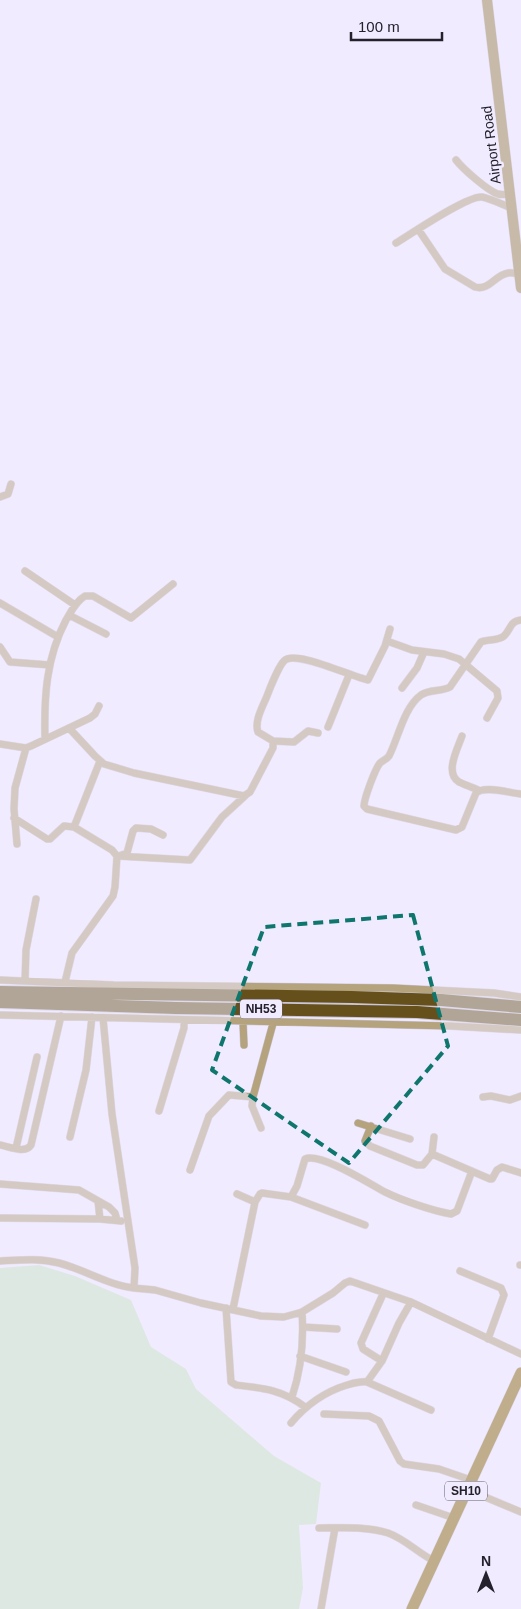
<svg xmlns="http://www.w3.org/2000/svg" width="521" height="1609" font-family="Helvetica,sans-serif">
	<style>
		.green { fill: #c7e5c4 }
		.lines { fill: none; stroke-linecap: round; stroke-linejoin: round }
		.street-casing { stroke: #cbc6d8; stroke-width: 8 }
		.secondary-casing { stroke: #cbc6d8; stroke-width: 11 }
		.primary-casing { stroke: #cbc6d8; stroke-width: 12 }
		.highway-casing { stroke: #cbc6d8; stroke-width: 14 }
		.street { stroke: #b4a37d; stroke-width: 7 }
		.secondary { stroke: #987e42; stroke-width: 10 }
		.primary { stroke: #836301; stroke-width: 11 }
		.highway { stroke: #65501c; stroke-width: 12 }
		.marked { fill: none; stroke: #0f766e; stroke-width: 4; stroke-dasharray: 10 6; stroke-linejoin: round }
		.labels { text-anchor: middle; stroke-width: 5; stroke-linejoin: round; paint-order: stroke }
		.shield { fill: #f0ebfe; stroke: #615d6b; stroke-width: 1 }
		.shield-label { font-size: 12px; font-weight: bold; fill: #24202c }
		.street-label { font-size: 14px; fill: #24202c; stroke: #f0ebfe }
	</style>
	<rect width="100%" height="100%" fill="#f0ebfe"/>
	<path class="green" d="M39 1265 75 1276 131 1300 151 1347 186 1369 196 1389 274 1456 321 1483 316 1524 299 1525 303 1588 299 1609H0V1268Z"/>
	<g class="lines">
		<defs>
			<path id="street" d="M456 160C463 169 488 191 498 194 502 195 507 194 511 194
				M418 229 445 269 475 287C489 291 495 275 508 273 512 272 516 274 520 274
				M396 243C411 234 468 195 482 197 492 199 503 205 512 208
				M0 497 8 494 11 484
				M25 571 75 605
				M0 603 58 637
				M69 615 106 634
				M521 620C510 621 511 629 504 636 498 641 488 639 481 642L450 687C441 692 430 689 421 695 404 707 398 739 389 756 386 760 383 760 380 763 375 769 364 799 364 806L367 809 456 830 462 827 476 793C484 785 509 793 521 794
				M387 641 412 650 444 654 459 659 497 691 498 698 487 718
				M0 647 10 662 50 665
				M402 688 417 668 424 652
				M328 727 349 675
				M69 728 95 756 104 764 134 773 244 796 250 792 273 748V741L258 732C254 721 263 706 267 696 270 688 279 666 284 661 294 649 352 677 368 680L385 646 390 629
				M462 736C458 748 444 773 459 782 465 785 472 787 478 790
				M45 739C44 697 46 658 66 620 71 612 76 601 85 596H93L131 618 173 584
				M273 741 294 742 308 731 318 733
				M0 744 26 748 31 746 90 718 95 714 99 706
				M14 818 47 839H50L64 826 74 827 112 850 117 856 115 887 113 896 72 953 65 982
				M74 827 100 761
				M17 844 14 809 15 788 26 748
				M117 856 190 860 222 817 246 795
				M119 856 127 853 133 831 136 828 151 829 163 835
				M0 980 114 985 393 988 494 993 521 997
				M25 981 26 950 36 899
				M0 1015 450 1026 521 1030
				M103 1018 112 1114 135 1268 134 1288 155 1290 201 1303 261 1316 284 1317 302 1312 333 1293 345 1283 350 1281 411 1302 521 1354
				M243 1022 244 1045
				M253 1097 252 1106 261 1128
				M483 1097 491 1096 510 1100 521 1096
				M159 1111 184 1028V1021
				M358 1123 410 1139
				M371 1126 365 1141 370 1146 417 1165H423L432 1154
				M70 1137 86 1070 92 1017
				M434 1137 432 1154 490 1179H492L497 1170 502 1167 521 1173
				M0 1145C10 1147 25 1154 31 1145L61 1016
				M16 1148 37 1057
				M190 1170 209 1116 229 1095 253 1097 281 994
				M0 1184 79 1190 109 1207 115 1213 117 1220
				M291 1197 365 1225
				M98 1201 100 1219
				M255 1202 260 1194 262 1193 291 1197 297 1186 305 1159C320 1152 370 1184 385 1192 401 1200 433 1211 451 1214L457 1211 472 1171
				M0 1218 100 1219 121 1221
				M0 1261C20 1260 39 1258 59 1263 85 1270 108 1285 134 1288
				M520 1265H521
				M460 1271 501 1288 504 1295 488 1339
				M226 1308 231 1382 236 1385C263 1388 283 1390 305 1407
				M233 1309 255 1202 237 1194
				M303 1327 337 1329
				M300 1356 346 1372
				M382 1361 363 1349 361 1343 383 1294
				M367 1382 431 1410
				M292 1397C301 1370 304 1341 302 1312
				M324 1414 369 1416 379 1421 400 1461 404 1464 439 1469 471 1480
				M291 1423C307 1404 324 1392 347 1385 354 1383 360 1381 367 1382L382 1361 399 1323 411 1302
				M473 1492 521 1512
				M416 1505 454 1518
				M319 1528C341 1528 367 1526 388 1533 405 1539 418 1553 434 1561
				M321 1609 335 1528"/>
			<path id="secondary" d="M487 0 521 288"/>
			<path id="primary" d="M412 1609 521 1373"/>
			<path id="highway" d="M0 992 352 997 441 1000 521 1007
				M0 1002 176 1008 417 1012 521 1020"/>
		</defs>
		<use href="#street" class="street-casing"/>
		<use href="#secondary" class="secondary-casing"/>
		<use href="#primary" class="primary-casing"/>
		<use href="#highway" class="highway-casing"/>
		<use href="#street" class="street"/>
		<use href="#secondary" class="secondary"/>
		<use href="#primary" class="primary"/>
		<use href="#highway" class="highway"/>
	</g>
	<path d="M0 0H521V1609H0ZM413 915 448 1046 349 1163 212 1070 264 927Z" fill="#f0ebfe" fill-opacity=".55" fill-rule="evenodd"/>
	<path class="marked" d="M413 915 448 1046 349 1163 212 1070 264 927Z"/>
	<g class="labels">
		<g class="shield">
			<rect x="240" y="999.5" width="42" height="19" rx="4"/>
			<rect x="445" y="1481.5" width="42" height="19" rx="4"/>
		</g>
		<g class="shield-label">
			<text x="261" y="1013">NH53</text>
			<text x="466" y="1495">SH10</text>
		</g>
		<g class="street-label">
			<text transform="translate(491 145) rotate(-97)" y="5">Airport Road</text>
		</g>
	</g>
	<g transform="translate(486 1574)" stroke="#f0ebfe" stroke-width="4" paint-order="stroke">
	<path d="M0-4L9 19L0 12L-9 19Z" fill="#24202c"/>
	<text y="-8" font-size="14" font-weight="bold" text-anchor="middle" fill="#24202c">N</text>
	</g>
	<path d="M351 32v8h91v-8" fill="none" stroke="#24202c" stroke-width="2.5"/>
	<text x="358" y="32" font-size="15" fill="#24202c" stroke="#f0ebfe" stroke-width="4" paint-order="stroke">100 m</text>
</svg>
